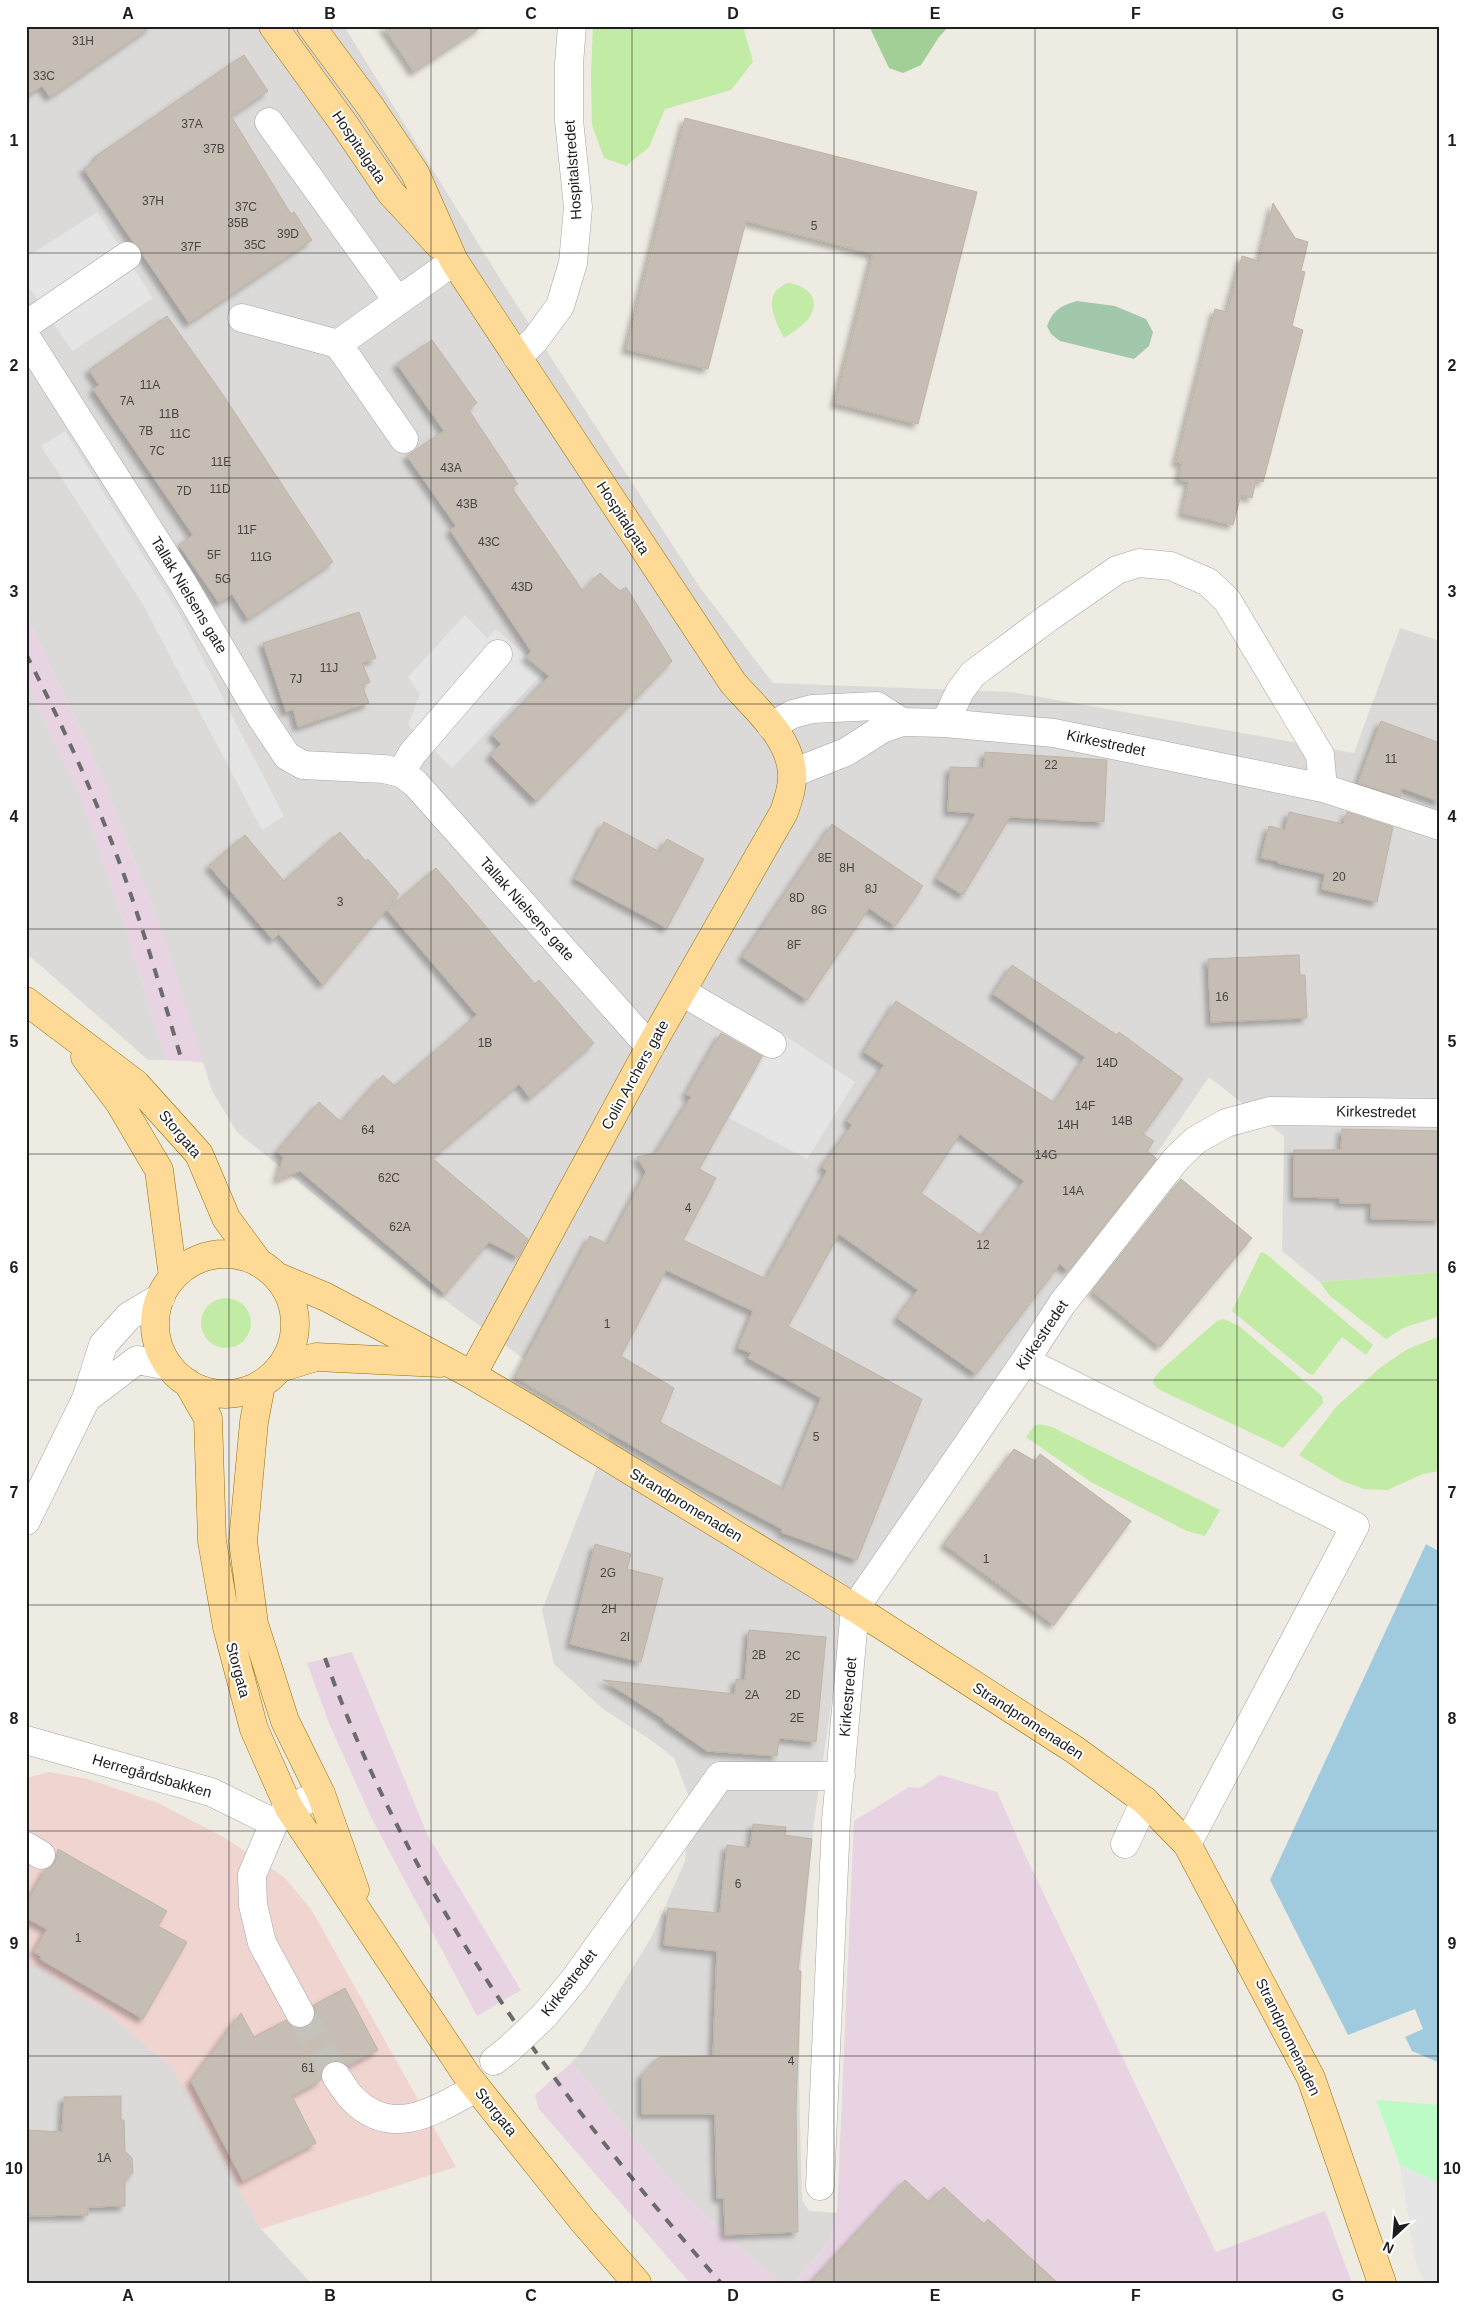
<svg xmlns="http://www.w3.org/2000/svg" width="1466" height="2309" font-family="Helvetica,sans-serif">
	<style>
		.residential { fill: #dbdad9 }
		.commercial { fill: #f0d4d0 }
		.industrial { fill: #e8d3e2 }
		.grass { fill: #c2eba5 }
		.forest { fill: #a2cf95 }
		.cemetery { fill: #a2c8ab }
		.park { fill: #bcfbc6 }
		.parking { fill: #e5e5e5 }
		.water { fill: #a0cbde }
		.building { fill: #c6beb5; stroke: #c0b3a4; fill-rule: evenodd; filter: url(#shadow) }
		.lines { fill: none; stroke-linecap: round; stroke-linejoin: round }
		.minor-tunnel { stroke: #c4c2bb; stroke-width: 28; stroke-dasharray: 28 14; stroke-linecap: butt }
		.minor-casing { stroke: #a4a4a4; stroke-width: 29 }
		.major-casing { stroke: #956f00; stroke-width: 29 }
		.minor { stroke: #fff; stroke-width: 28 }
		.major { stroke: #ffda96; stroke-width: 28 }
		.rail { stroke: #6b6b6b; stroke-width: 4; stroke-dasharray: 10 10; stroke-linecap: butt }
		.minor-bridge-casing { stroke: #a4a4a4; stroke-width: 29; stroke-linecap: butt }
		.minor-bridge { stroke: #fff; stroke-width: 28 }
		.grid { fill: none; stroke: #1d1d1d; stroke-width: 1; stroke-opacity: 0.55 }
		.labels { text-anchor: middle; stroke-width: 4; stroke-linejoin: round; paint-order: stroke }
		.number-label { font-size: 12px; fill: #474543 }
		.street-label { font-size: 15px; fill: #1d1d1d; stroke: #fff }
		.neatline { fill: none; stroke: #1d1d1d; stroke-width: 2 }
		.grid-label { font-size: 16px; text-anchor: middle; font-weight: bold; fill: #1d1d1d }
	</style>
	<defs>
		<filter id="shadow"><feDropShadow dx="-4.5" dy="4.5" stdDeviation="2.5" flood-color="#0004"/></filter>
	</defs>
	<rect width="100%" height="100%" fill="#eeebe2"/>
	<path class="residential" d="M26 26H344L502 282 701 589 773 683 1012 692 1354 753 1400 628 1440 641V1272L1320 1282 1282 1251 1284 1136 1209 1077 845 1609 813 1829 801 1966 799 2083 802 2200 809 2211 837 2213 831 2240 794 2283 778 2281 751 2258 677 2189 571 2063 583 2050 652 1936 685 1861 690 1799 674 1758 651 1740 603 1709 554 1664 542 1610 613 1426 437 1294 237 1132 212 1091 164 937 101 774 26 614Z
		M26 681 81 797 124 923 166 1060H148L26 953Z
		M26 1959 113 2016 173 2069 261 2229 311 2283H26Z"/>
	<path class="commercial" d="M49 1772 88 1779 158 1803 225 1838 284 1877 311 1909 456 2167 261 2229 173 2069 112 2016 26 1959V1778Z"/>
	<path class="industrial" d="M26 614 101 774 164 937 204 1062 166 1060 124 923 81 798 26 681Z
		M352 1652 427 1834 521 1990 477 2016 371 1817 329 1723 307 1663Z
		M940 1775 997 1792 1025 1855 1216 2252 1325 2211 1352 2283H794L831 2240 837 2213 854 1821 909 1787 920 1788Z
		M571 2063 677 2189 751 2258 782 2283H690L539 2109 535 2095Z"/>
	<path class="grass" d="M593 26H743L753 62 731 90 665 109 649 147 626 166 604 158 592 125 591 74Z
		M788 283C807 285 822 299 809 318 803 326 793 332 784 338 774 319 761 293 788 283Z
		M1261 1252 1266 1254 1373 1345 1366 1355 1342 1337 1313 1375 1308 1373 1232 1311Z
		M1440 1272V1316L1403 1328 1386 1339 1330 1296 1320 1282Z
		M201 1323a25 25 0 1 1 50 0a25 25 0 1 1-50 0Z
		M1224 1319 1239 1326 1322 1396 1323 1403 1283 1448 1158 1389 1153 1383 1154 1378 1161 1370 1217 1321Z
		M1440 1336V1471L1423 1474 1387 1490 1364 1489 1342 1481 1299 1455 1337 1406 1381 1367 1406 1350Z
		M1039 1424 1052 1427 1220 1510 1205 1536 1187 1531 1091 1482 1026 1437 1034 1426Z"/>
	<path class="forest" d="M869 26H949L939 37 921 65 903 73 889 68Z"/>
	<path class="cemetery" d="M1077 301 1115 306 1146 319 1153 332 1149 346 1134 359 1060 341 1051 334 1047 326C1053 310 1060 306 1077 301Z"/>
	<path class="park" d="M1376 2100 1440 2105V2183L1400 2165Z"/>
	<path class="parking" d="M97 212 153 298 72 351 31 290 26 292V250L30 255Z
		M65 431 178 611 284 816 262 830 142 603 41 446Z
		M465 615 487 638 496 629 544 672 452 768 408 725 420 694 408 677Z
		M779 1032 855 1082 807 1159 729 1118Z
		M1400 2165 1440 2183V2283H1424L1415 2260Z"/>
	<path class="water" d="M1426 1544 1440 1552V2063L1412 2051 1405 2037 1423 2029 1415 2009 1348 2035 1270 1880Z"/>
	<path class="building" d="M26 26H152L50 97 42 86 26 97Z
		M383 26H483L414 72Z
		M244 55 268 91 231 116 291 214 294 212 312 240 189 323 143 255 140 248 133 242 84 169 97 159 95 157Z
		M685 118 977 192 918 424 835 403 873 254 746 221 708 369 626 349Z
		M1273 203 1295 238 1308 242 1301 271 1305 272 1292 326 1303 330 1263 482 1256 480 1252 498 1241 495 1233 525 1182 513 1189 482 1179 479 1182 463 1176 462 1215 309 1227 312 1242 256 1259 261Z
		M167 316 219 389 333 562 248 619 232 594 219 603 179 545 193 535 93 389 99 385 89 370Z
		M432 340 477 403 468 409 518 484 512 488 583 591 600 573 620 591 626 587 672 661 536 801 490 755 501 744 492 735 549 676 526 657 531 651 450 530 456 526 407 456 444 431 397 364Z
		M359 612 376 658 362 663 370 682 362 685 369 703 298 727 293 709 286 712 263 643Z
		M1381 721 1440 743V802L1402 788 1400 797 1358 783Z
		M985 752 1107 760 1104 822 1010 817 963 895 937 879 976 813 948 811 950 767 984 768Z
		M1289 812 1343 824 1347 812 1393 827 1377 902 1322 889 1325 874 1278 863V861L1261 858 1269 826 1285 830Z
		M604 822 660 852 667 839 704 859 667 928 575 879Z
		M832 824 923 886 895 926 869 908 807 1000 742 957Z
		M340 832 366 861 368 859 399 894 323 985 279 934 273 940 209 866 245 835 284 881Z
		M436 868 535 984 539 980 594 1043 530 1098 519 1084 432 1158 528 1239 518 1257 489 1242 445 1294 300 1171 277 1180 283 1157 277 1152 319 1102 341 1122 383 1075 395 1086 477 1015 387 910Z
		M1299 955 1300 975H1305L1307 1018 1211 1022 1208 959Z
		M1012 965 1117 1035 1119 1032 1183 1079 1143 1134 1154 1141 1147 1151 1157 1159 1068 1271 1060 1264 976 1374 897 1318 918 1290 839 1234 788 1326 922 1399 857 1560 781 1532 782 1529 699 1485 515 1377 590 1236 608 1244 646 1172 637 1157 656 1153 691 1097 686 1094 721 1033 762 1056 699 1169 716 1178 683 1240 766 1279 827 1171 822 1167 852 1125 847 1121 884 1065 864 1052 896 1001 1055 1103 1085 1057 993 994ZM960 1134 1024 1181 982 1236 921 1193ZM666 1270 753 1311 738 1348 751 1353 748 1358 821 1398 784 1489 660 1422 674 1388 621 1356Z
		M1342 1129 1440 1131V1220L1371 1219V1203H1340V1198L1294 1197V1150H1341Z
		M1181 1179 1252 1238 1160 1347 1092 1291Z
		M1014 1449 1035 1461 1040 1454 1131 1521 1054 1625 944 1544Z
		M595 1544 631 1554 627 1569 663 1578 641 1662 570 1644Z
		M749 1630 826 1637 816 1742 779 1738 777 1756 707 1751 664 1721V1719L603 1680 735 1694 736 1679 745 1680Z
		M753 1824 786 1827 785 1835 812 1839 798 1971H801L796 2109 798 2232 725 2235 724 2198H717L715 2114H642V2075L659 2057 713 2056 717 1951 664 1945 668 1908 720 1913 727 1845 750 1848Z
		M58 1849 167 1911 158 1926 187 1942 143 2019 40 1959 41 1956 34 1952 47 1929 26 1918V1904L46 1869 55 1863Z
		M345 1988 378 2050 348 2066 342 2062 335 2060 328 2063 322 2070 321 2080 292 2096 316 2143 243 2181 191 2081 241 2013 254 2037 286 2020 291 2026 300 2029 308 2026 314 2021 316 2013 314 2005Z
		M121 2096V2120H124L125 2151 132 2158 133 2173 125 2180V2206L88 2207V2215L26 2216V2130L62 2132 64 2097Z
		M905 2180 929 2202 944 2187 984 2224 988 2219 1058 2283H810Z"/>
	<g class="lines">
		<path class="minor-tunnel" d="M300 2013 336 2076"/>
		<defs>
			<path id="minor" d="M269 122 397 300
				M242 318 338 344
				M26 325 127 256
				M26 337 182 582 261 717 287 756 303 765 384 769 401 773 415 783 650 1047
				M517 357 535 340 560 306 573 263 578 207 569 120V64L572 26
				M404 439 338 344 454 261
				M945 723 960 691 973 674 1048 618 1117 570 1139 563 1171 566 1208 582 1227 600 1320 755 1323 788
				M771 726 793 714 812 709 877 706 902 722 945 723 1054 733 1323 788 1440 826
				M401 773 412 754 498 654
				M793 773 846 752 882 729 902 722
				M682 992 772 1044
				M1025 1361 1355 1526 1187 1844
				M86 1399 137 1360 169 1366
				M26 1521 86 1399 103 1345 129 1316 161 1297
				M26 1740 211 1792 274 1823
				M1125 1844 1145 1801
				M26 1846 41 1855
				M300 2013 262 1943 253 1905 252 1875 274 1823 289 1808 321 1794
				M544 2016 574 1980 720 1776H841
				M494 2061 508 2050
				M336 2076C341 2083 346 2092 352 2098 392 2140 436 2110 476 2088
				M820 2186 836 1821 855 1608 1025 1361 1062 1304 1177 1158 1196 1140 1226 1123 1270 1111 1440 1113"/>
			<path id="major" d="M273 26 344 124 391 193 439 245
				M311 26 370 106 415 173 454 261 733 683C755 708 791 738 792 774 793 787 788 800 784 812L650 1047 472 1375
				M26 1001 136 1084 199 1154 226 1218 259 1263
				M85 1057 119 1102 159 1170 173 1277
				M155 1324a70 70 0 1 1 140 0a70 70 0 1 1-140 0Z
				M278 1277 326 1297 472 1375 533 1411 855 1608 1075 1750 1145 1801 1187 1844 1311 2078 1382 2283
				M280 1368 316 1357 440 1363
				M188 1383 208 1418 212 1541 227 1627 254 1729 289 1808 468 2077 583 2221 637 2283
				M261 1385 254 1422 243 1541 254 1624 285 1721 321 1794 355 1890"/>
		</defs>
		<use href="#minor" class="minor-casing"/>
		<use href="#major" class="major-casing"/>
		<use href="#minor" class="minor"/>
		<use href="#major" class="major"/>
		<path class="rail" d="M26 654C54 709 81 765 104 823 136 900 158 982 182 1061
			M325 1658C408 1893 557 2097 721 2283"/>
		<defs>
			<path id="minor-bridge" d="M508 2050 544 2016"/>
		</defs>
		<use href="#minor-bridge" class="minor-bridge-casing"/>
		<use href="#minor-bridge" class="minor-bridge"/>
	</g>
	<path class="grid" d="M229 26V2283M431 26V2283M632 26V2283M834 26V2283M1035 26V2283M1237 26V2283M26 253H1440M26 478H1440M26 704H1440M26 929H1440M26 1154H1440M26 1380H1440M26 1605H1440M26 1831H1440M26 2056H1440"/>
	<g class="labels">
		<g class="number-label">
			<text x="83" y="45">31H</text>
			<text x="44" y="80">33C</text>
			<text x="192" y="128">37A</text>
			<text x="214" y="153">37B</text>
			<text x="153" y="205">37H</text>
			<text x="246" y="211">37C</text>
			<text x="238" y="227">35B</text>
			<text x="814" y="230">5</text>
			<text x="288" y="238">39D</text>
			<text x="255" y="249">35C</text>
			<text x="191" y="251">37F</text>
			<text x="150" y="389">11A</text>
			<text x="127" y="405">7A</text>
			<text x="169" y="418">11B</text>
			<text x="146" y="435">7B</text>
			<text x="180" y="438">11C</text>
			<text x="157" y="455">7C</text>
			<text x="221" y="466">11E</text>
			<text x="451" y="472">43A</text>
			<text x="220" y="493">11D</text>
			<text x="184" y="495">7D</text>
			<text x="467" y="508">43B</text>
			<text x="247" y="534">11F</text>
			<text x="489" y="546">43C</text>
			<text x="214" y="559">5F</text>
			<text x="261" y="561">11G</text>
			<text x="223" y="583">5G</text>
			<text x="522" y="591">43D</text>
			<text x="329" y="672">11J</text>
			<text x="296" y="683">7J</text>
			<text x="1391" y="763">11</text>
			<text x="1051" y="769">22</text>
			<text x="825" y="862">8E</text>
			<text x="847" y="872">8H</text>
			<text x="1339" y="881">20</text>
			<text x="871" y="893">8J</text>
			<text x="797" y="902">8D</text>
			<text x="340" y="906">3</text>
			<text x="819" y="914">8G</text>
			<text x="794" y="949">8F</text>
			<text x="1222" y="1001">16</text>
			<text x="485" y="1047">1B</text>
			<text x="1107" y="1067">14D</text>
			<text x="1085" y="1110">14F</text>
			<text x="1122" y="1125">14B</text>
			<text x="1068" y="1129">14H</text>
			<text x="368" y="1134">64</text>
			<text x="1046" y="1159">14G</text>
			<text x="389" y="1182">62C</text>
			<text x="1073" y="1195">14A</text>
			<text x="688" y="1212">4</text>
			<text x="400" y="1231">62A</text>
			<text x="983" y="1249">12</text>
			<text x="607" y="1328">1</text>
			<text x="816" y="1441">5</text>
			<text x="986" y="1563">1</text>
			<text x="608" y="1577">2G</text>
			<text x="609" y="1613">2H</text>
			<text x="625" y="1641">2I</text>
			<text x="759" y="1659">2B</text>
			<text x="793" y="1660">2C</text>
			<text x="752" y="1699">2A</text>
			<text x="793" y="1699">2D</text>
			<text x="797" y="1722">2E</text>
			<text x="738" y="1888">6</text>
			<text x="78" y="1942">1</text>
			<text x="791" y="2065">4</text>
			<text x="308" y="2072">61</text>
			<text x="104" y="2162">1A</text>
		</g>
		<g class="street-label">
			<text transform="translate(359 147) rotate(56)" y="5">Hospitalgata</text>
			<text transform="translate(573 170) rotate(-94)" y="5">Hospitalstredet</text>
			<text transform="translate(623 518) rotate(57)" y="5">Hospitalgata</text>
			<text transform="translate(189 595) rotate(59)" y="5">Tallak Nielsens gate</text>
			<text transform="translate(1106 743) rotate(12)" y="5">Kirkestredet</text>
			<text transform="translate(527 909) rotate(48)" y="5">Tallak Nielsens gate</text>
			<text transform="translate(635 1075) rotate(-61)" y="5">Colin Archers gate</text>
			<text transform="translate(1376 1112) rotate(1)" y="5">Kirkestredet</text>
			<text transform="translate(180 1134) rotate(50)" y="5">Storgata</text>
			<text transform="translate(1042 1335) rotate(-56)" y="5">Kirkestredet</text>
			<text transform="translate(686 1505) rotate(31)" y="5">Strandpromenaden</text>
			<text transform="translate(238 1670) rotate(75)" y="5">Storgata</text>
			<text transform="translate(848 1697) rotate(-85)" y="5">Kirkestredet</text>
			<text transform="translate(1028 1721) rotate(33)" y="5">Strandpromenaden</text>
			<text transform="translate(152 1776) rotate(16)" y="5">Herregårdsbakken</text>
			<text transform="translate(569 1983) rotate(-52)" y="5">Kirkestredet</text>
			<text transform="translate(1288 2037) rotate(64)" y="5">Strandpromenaden</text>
			<text transform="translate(496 2112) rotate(51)" y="5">Storgata</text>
		</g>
	</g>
	<rect width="1466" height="2309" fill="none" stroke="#ffffff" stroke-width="55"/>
	<g transform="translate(1394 2236) rotate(206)" stroke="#ffffff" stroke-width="4" paint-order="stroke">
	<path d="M0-4L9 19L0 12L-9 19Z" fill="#1d1d1d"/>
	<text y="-8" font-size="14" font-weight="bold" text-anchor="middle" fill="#1d1d1d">N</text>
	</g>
	<rect x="28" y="28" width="1410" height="2254" class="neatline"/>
	<g class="grid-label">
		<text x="128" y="19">A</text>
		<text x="330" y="19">B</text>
		<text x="531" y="19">C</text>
		<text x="733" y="19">D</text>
		<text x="935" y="19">E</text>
		<text x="1136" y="19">F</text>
		<text x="1338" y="19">G</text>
		<text x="14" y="146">1</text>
		<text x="1452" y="146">1</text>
		<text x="14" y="371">2</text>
		<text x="1452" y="371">2</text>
		<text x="14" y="597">3</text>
		<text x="1452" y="597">3</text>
		<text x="14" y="822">4</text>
		<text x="1452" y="822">4</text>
		<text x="14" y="1047">5</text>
		<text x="1452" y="1047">5</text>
		<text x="14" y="1273">6</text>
		<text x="1452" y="1273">6</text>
		<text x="14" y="1498">7</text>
		<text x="1452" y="1498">7</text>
		<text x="14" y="1724">8</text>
		<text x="1452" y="1724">8</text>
		<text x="14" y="1949">9</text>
		<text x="1452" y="1949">9</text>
		<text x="14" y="2174">10</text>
		<text x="1452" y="2174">10</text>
		<text x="128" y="2301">A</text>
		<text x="330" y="2301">B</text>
		<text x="531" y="2301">C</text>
		<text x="733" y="2301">D</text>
		<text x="935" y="2301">E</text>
		<text x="1136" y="2301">F</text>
		<text x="1338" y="2301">G</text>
	</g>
</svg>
